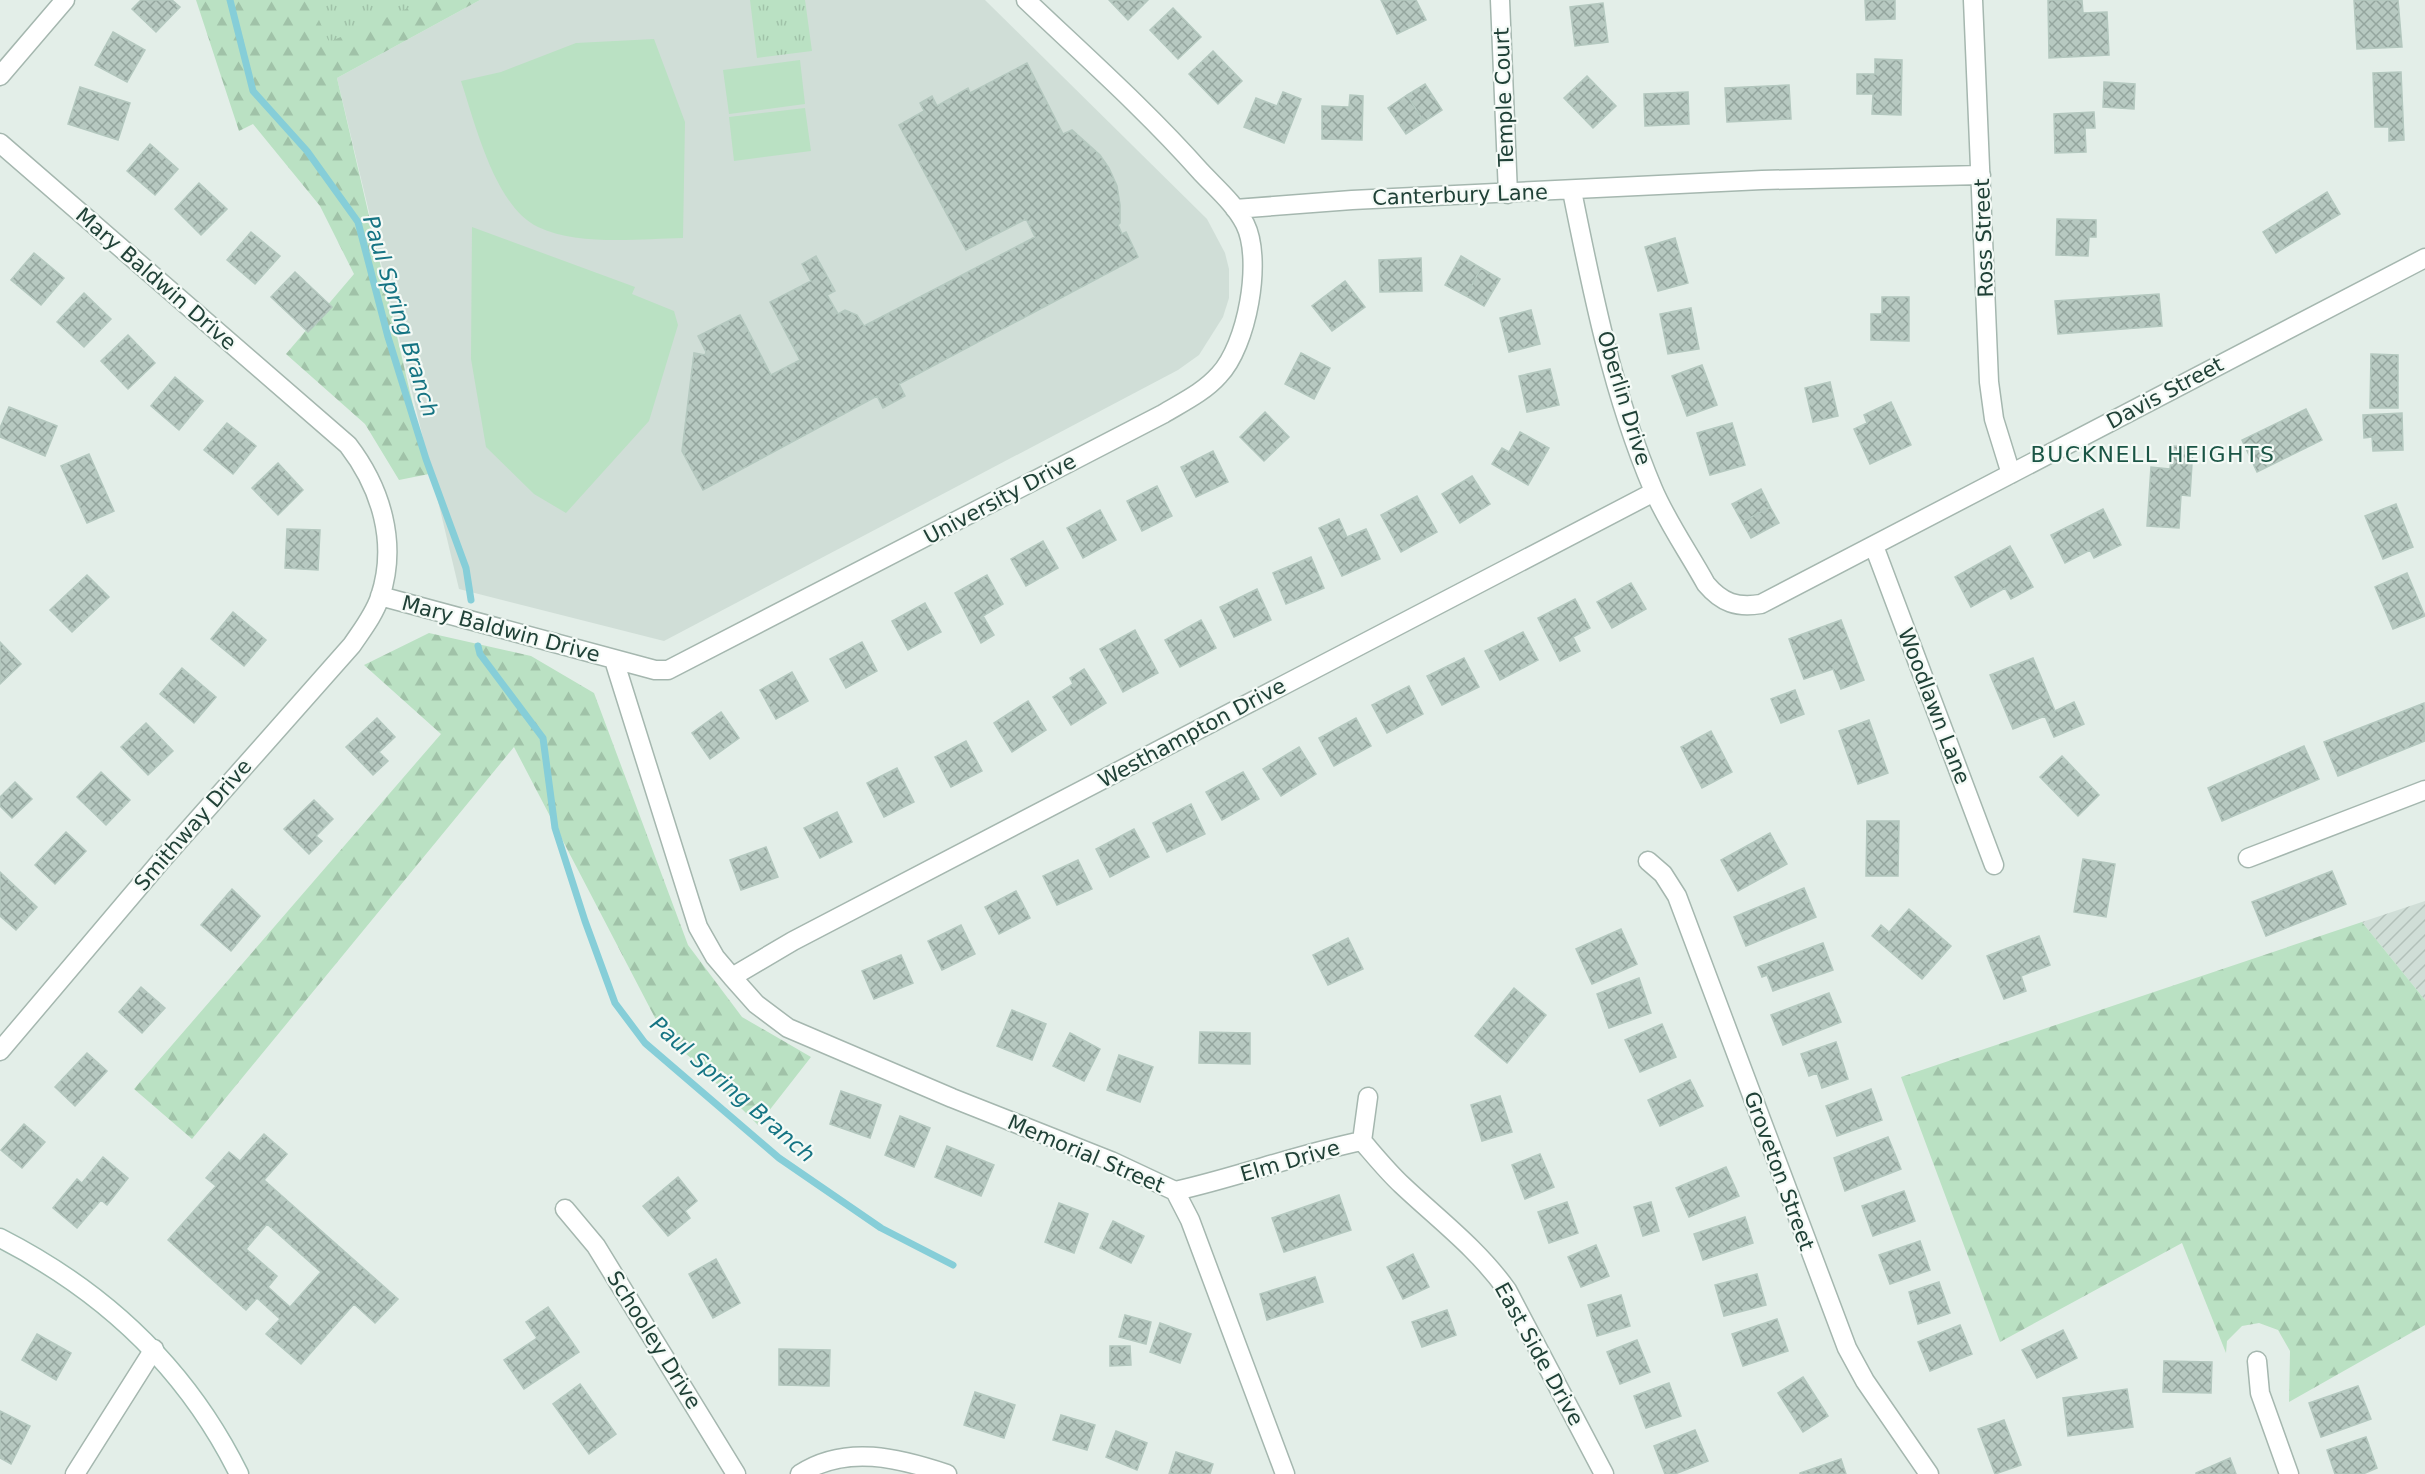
<svg xmlns="http://www.w3.org/2000/svg" width="2425" height="1474" font-family="'DejaVu Sans',sans-serif">
	<style>
		.built { fill: #d0ded7 }
		.industrial { fill: url(#industrial-furrows) }
		.forest { fill: url(#forest-firs) }
		.park { fill: url(#park-tufts) }
		.pitch { fill: #bae1c3 }
		.lines { fill: none; stroke-linecap: round; stroke-linejoin: round }
		.stream { stroke: #86ced8; stroke-width: 7 }
		.building { fill: url(#building-cross-hatch); stroke: #b4c8bf; stroke-width: 1.5; fill-rule: evenodd }
		.minor-casing { stroke: #a5b7af; stroke-width: 21 }
		.secondary-casing { stroke: #a0bbb0; stroke-width: 21 }
		.minor { stroke: #fff; stroke-width: 18 }
		.secondary { stroke: #fff; stroke-width: 18 }
		.labels { text-anchor: middle; stroke-width: 4.5; stroke-linejoin: round; paint-order: stroke }
		.street-label { font-size: 21px; fill: #204137; stroke: #f4faf6 }
		.water-label { font-size: 22px; font-style: italic; fill: #157483; stroke: #f4faf6 }
		.neighbourhood-label { font-size: 22px; letter-spacing: 1.5px; fill: #1a5545; stroke: #f4faf6 }
	</style>
	<defs>
		<pattern id="industrial-furrows" width="10" height="10" patternUnits="userSpaceOnUse" patternTransform="scale(1.5)"><rect width="10" height="10" fill="#d0ded7"/><path d="M-1 1l2-2M0 10L10 0M9 11l2-2" fill="none" stroke="#b2c0b9"/></pattern>
		<pattern id="forest-firs" width="22" height="20" patternUnits="userSpaceOnUse" patternTransform="scale(1.5)"><rect width="22" height="20" fill="#bae1c3"/><path d="M5 1l3.5 6h-7zM16 11l3.5 6h-7z" fill="#a0c2a8"/></pattern>
		<pattern id="park-tufts" width="24" height="20" patternUnits="userSpaceOnUse" patternTransform="scale(1.5)"><rect width="24" height="20" fill="#bae1c3"/><path d="M3 7l-1-3M5 7V3M7 7l1-3M15 17l-1-3M17 17v-4M19 17l1-3" fill="none" stroke="#a0c2a8"/></pattern>
		<pattern id="building-cross-hatch" width="8" height="8" patternUnits="userSpaceOnUse" patternTransform="scale(1.5)"><rect width="8" height="8" fill="#b7c9c1"/><path d="M0 0l8 8M0 8l8-8" fill="none" stroke="#94a59e"/></pattern>
	</defs>
	<rect width="100%" height="100%" fill="#e3eee8"/>
	<path class="built" d="M480 0H985L1207 219 1225 253 1229 269V298L1223 317 1199 355 1178 370 664 641 459 589 337 78Z"/>
	<path class="industrial" d="M2425 901V1000L2362 922Z"/>
	<path class="forest" d="M196 0H480L337 78 429 474 399 480 365 424 286 354 354 274 320 206 253 124 239 131Z
		M429 633 531 656 594 693 688 945 742 1017 811 1057 758 1125 691 1058 665 1037 514 747 192 1139 134 1089 441 734 364 665Z
		M2362 922 2425 1000V1325L2289 1402 2290 1351 2278 1330 2259 1323 2242 1326 2227 1341 2226 1353 2182 1243 2000 1342 1901 1077Z"/>
	<path class="park" d="M310 0H427L329 42Z
		M750 0H805L812 51 757 58Z"/>
	<path class="pitch" d="M654 39 685 122 683 238C639 239 577 246 538 227 495 207 475 123 461 81L501 72 576 43Z
		M800 60 805 104 729 114 723 70Z
		M805 108 811 151 734 161 729 117Z
		M472 227 635 287 632 294 674 311 678 325 649 421 566 513 534 494 486 447 471 359Z"/>
	<g class="lines">
		<path class="stream" d="M230 0 253 91 307 151 358 222 388 337 426 459 466 568 471 600
			M478 646 480 654 543 738 555 828 585 921 615 1003 645 1043 779 1158 881 1228 953 1265"/>
	</g>
	<path class="building" d="M141 0H172L180 7 156 32 132 9Z
		M1109 0H1148L1128 20Z
		M1381 0H1416L1426 20 1397 34Z
		M1865 0H1895V19L1866 20Z
		M2048 0H2082L2083 13 2107 12 2109 55 2049 58Z
		M2354 0H2398L2402 47 2357 49Z
		M1603 3 1608 42 1575 46 1570 7Z
		M1173 8 1201 37 1178 59 1150 30Z
		M113 32 145 50 127 82 95 65Z
		M1213 51 1242 81 1218 104 1189 74Z
		M1875 59 1902 60 1901 115 1872 114 1873 94H1857V74H1875Z
		M1027 63 1063 134 1072 130 1100 155 1109 168 1117 186 1120 205V223L1118 225 1122 234 1126 232 1138 257 899 384 905 396 883 408 877 396 703 490 682 451 694 353 705 355 706 352 698 336 740 315 771 375 800 360 770 302 811 281 802 264 816 256 835 291 827 295 838 314 845 310 857 315 864 326 1035 237 1026 219 966 250 899 125 924 111 920 103 932 96 937 106 968 88 970 93Z
		M2401 72 2404 140 2389 141V127H2375L2373 73Z
		M1587 76 1616 106 1593 128 1564 98Z
		M2104 82 2135 84 2134 109 2103 107Z
		M1425 84 1442 110 1424 122 1407 95Z
		M1789 85 1791 119 1727 122 1725 88Z
		M80 87 130 103 118 140 68 124Z
		M1283 92 1301 99 1284 143 1244 127 1256 98 1277 106Z
		M1688 92 1689 124 1645 126 1644 94Z
		M1350 95 1363 96 1362 140 1322 139V106L1349 107Z
		M1407 95 1424 122 1406 134 1388 108Z
		M2094 112 2095 128H2085L2086 152 2055 153 2054 114Z
		M150 144 178 169 155 195 127 171Z
		M199 183 227 209 201 235 175 209Z
		M2327 192 2340 214 2276 253 2263 232Z
		M2057 219 2096 220V237H2089L2088 256 2056 255Z
		M251 232 280 256 255 284 227 260Z
		M1675 238 1688 283 1658 291 1645 247Z
		M34 253 64 278 41 305 11 280Z
		M1461 256 1481 268 1466 296 1445 285Z
		M1421 258 1422 291 1380 292 1379 260Z
		M1481 268 1500 279 1484 306 1466 296Z
		M295 272 332 307 308 332 271 297Z
		M1345 281 1365 307 1332 331 1312 306Z
		M84 293 111 319 84 347 57 322Z
		M2159 294 2162 326 2058 334 2055 301Z
		M1882 297H1909V341L1871 340V314H1882Z
		M1691 308 1699 349 1668 354 1660 314Z
		M1531 310 1540 344 1509 352 1500 318Z
		M128 335 155 363 128 389 101 361Z
		M1301 353 1330 368 1314 399 1285 384Z
		M2371 354 2398 355V408H2370Z
		M1702 365 1717 405 1687 416 1672 376Z
		M1550 369 1559 405 1527 412 1519 376Z
		M175 377 203 401 179 430 151 406Z
		M1830 382 1838 416 1813 422 1805 388Z
		M1891 402 1911 445 1870 464 1854 429 1867 423 1864 415Z
		M9 407 57 426 45 456 0 437V428Z
		M2306 409 2322 440 2257 472 2242 440Z
		M1265 412 1289 437 1264 461 1240 437Z
		M2402 413 2403 450 2373 451 2372 437 2364 438 2363 415Z
		M227 423 256 446 233 474 204 450Z
		M1732 423 1745 465 1710 475 1697 433Z
		M1520 432 1549 448 1528 485 1492 464 1502 448 1509 452Z
		M2172 446 2193 447 2190 496 2181 495 2179 528 2147 526 2151 467 2170 469Z
		M1213 451 1228 482 1196 497 1181 467Z
		M89 454 114 511 87 523 61 466Z
		M278 463 303 490 278 515 252 488Z
		M1472 476 1490 504 1460 523 1442 494Z
		M1157 486 1172 516 1142 531 1127 501Z
		M1761 489 1770 507 1742 522 1732 504Z
		M1417 496 1437 532 1401 552 1381 515Z
		M2396 504 2413 547 2383 559 2365 516Z
		M1770 507 1779 523 1751 538 1742 522Z
		M2103 509 2121 545 2094 558 2090 550 2065 563 2051 535Z
		M1100 510 1116 540 1083 558 1067 528Z
		M1339 519 1347 537 1366 529 1380 559 1342 576 1319 528Z
		M287 529 320 530 318 570 285 568Z
		M1043 541 1058 568 1026 586 1011 559Z
		M2010 546 2033 587 2011 599 2005 588 1971 607 1955 577Z
		M1311 557 1324 588 1286 604 1273 573Z
		M2407 573 2425 616 2393 629 2375 587Z
		M87 575 109 597 72 632 50 610Z
		M987 575 1003 604 983 616 994 635 981 643 955 593Z
		M1631 583 1646 609 1612 628 1597 602Z
		M1257 589 1271 620 1234 637 1220 607Z
		M1575 599 1590 628 1573 637 1580 651 1560 661 1538 618Z
		M925 603 941 632 908 650 892 621Z
		M233 612 266 640 244 666 211 639Z
		M1201 620 1216 648 1180 667 1165 640Z
		M1841 620 1864 680 1841 689 1833 669 1804 679 1789 639Z
		M1135 630 1158 673 1123 692 1100 649Z
		M1523 632 1538 660 1500 680 1485 651Z
		M0 642 21 664 0 684Z
		M862 642 877 671 846 688 830 659Z
		M1464 658 1479 687 1442 705 1427 676Z
		M2033 658 2055 711 2074 702 2084 724 2054 737 2045 716 2013 729 1990 675Z
		M182 668 216 697 194 723 160 694Z
		M1084 669 1106 703 1071 725 1053 697 1073 684 1070 678Z
		M792 672 808 701 776 719 760 690Z
		M1409 686 1423 714 1387 733 1372 705Z
		M1795 690 1804 714 1781 723 1771 699Z
		M1028 701 1046 730 1012 752 994 723Z
		M2424 703 2425 741 2338 776 2324 742Z
		M721 712 739 738 710 759 692 733Z
		M377 718 395 737 379 752 388 761 373 775 346 747Z
		M1356 718 1371 746 1334 766 1319 738Z
		M1869 720 1888 773 1858 784 1839 731Z
		M146 723 173 751 148 775 121 747Z
		M1711 731 1732 772 1702 788 1681 747Z
		M966 741 982 771 951 787 935 757Z
		M2304 746 2319 779 2222 821 2208 788Z
		M1299 747 1316 774 1281 796 1263 769Z
		M2062 756 2099 795 2078 816 2040 777Z
		M897 768 914 802 884 817 867 783Z
		M101 772 130 800 106 825 77 797Z
		M1243 772 1259 799 1222 820 1206 792Z
		M15 782 32 799 12 818 0 806V797Z
		M314 800 333 819 316 836 322 841 309 854 284 829Z
		M1191 804 1205 834 1167 852 1153 823Z
		M837 812 852 842 820 858 804 828Z
		M1867 821H1899L1898 876H1866Z
		M1134 829 1149 857 1110 877 1096 849Z
		M66 832 86 851 55 884 35 865Z
		M1770 833 1787 864 1738 891 1721 860Z
		M766 847 778 877 741 890 730 860Z
		M2083 859 2115 864 2106 917 2074 912Z
		M1078 860 1092 889 1057 905 1043 876Z
		M2332 871 2346 904 2266 936 2252 902Z
		M0 872 37 907 16 930 0 916Z
		M1804 888 1816 917 1746 946 1734 917Z
		M232 889 260 916 231 951 201 925Z
		M1016 891 1030 918 999 934 985 907Z
		M1909 909 1951 946 1922 979 1872 936 1881 925 1889 932Z
		M961 925 975 954 942 970 928 941Z
		M1621 929 1637 964 1592 984 1576 949Z
		M2039 936 2050 965 2021 976 2026 991 2004 999 1987 956Z
		M1348 938 1363 969 1328 985 1313 955Z
		M1823 943 1833 970 1773 991 1767 975 1762 977 1758 967Z
		M901 955 913 983 874 999 862 971Z
		M1639 978 1651 1013 1609 1028 1597 994Z
		M141 987 165 1008 142 1033 119 1012Z
		M1514 988 1546 1015 1507 1063 1475 1036Z
		M1829 993 1841 1022 1783 1045 1771 1015Z
		M1012 1010 1046 1024 1032 1060 997 1046Z
		M1662 1024 1676 1057 1640 1072 1625 1040Z
		M1200 1032 1250 1033V1064L1199 1063Z
		M1070 1033 1100 1049 1084 1081 1053 1066Z
		M1836 1042 1848 1079 1822 1088 1817 1073 1809 1076 1801 1054Z
		M87 1053 107 1071 75 1106 55 1087Z
		M1119 1055 1153 1067 1140 1102 1107 1090Z
		M1690 1080 1703 1106 1660 1126 1648 1100Z
		M1871 1089 1882 1120 1837 1136 1826 1106Z
		M841 1091 881 1105 870 1138 830 1124Z
		M1500 1096 1512 1132 1482 1141 1471 1105Z
		M900 1116 930 1128 914 1167 885 1155Z
		M24 1124 45 1142 22 1168 1 1150Z
		M264 1134 287 1154 264 1180 398 1299 375 1323 354 1304 301 1364 266 1334 280 1319 257 1298 246 1310 168 1240 216 1186 206 1178 229 1152 240 1161ZM267 1224 321 1272 290 1307 268 1287 277 1276 246 1249Z
		M1888 1137 1901 1169 1845 1191 1834 1158Z
		M947 1146 994 1165 981 1196 935 1177Z
		M1540 1154 1554 1187 1525 1199 1512 1165Z
		M103 1157 128 1178 107 1205 101 1200 77 1228 53 1208 77 1179 82 1183Z
		M1726 1167 1739 1196 1689 1217 1676 1188Z
		M678 1177 697 1201 685 1211 690 1218 668 1236 643 1206Z
		M1904 1191 1915 1221 1873 1236 1862 1206Z
		M1339 1195 1351 1230 1284 1252 1272 1218Z
		M1567 1202 1578 1233 1549 1243 1538 1212Z
		M1651 1202 1659 1231 1643 1236 1634 1207Z
		M1059 1203 1088 1214 1074 1253 1045 1242Z
		M1745 1217 1753 1243 1703 1260 1694 1234Z
		M1113 1221 1144 1236 1131 1263 1100 1248Z
		M1920 1241 1930 1270 1890 1284 1879 1255Z
		M1596 1245 1609 1276 1581 1287 1568 1257Z
		M1413 1254 1429 1287 1403 1299 1387 1267Z
		M716 1259 740 1303 713 1318 689 1274Z
		M1757 1274 1766 1305 1724 1316 1715 1285Z
		M1315 1277 1323 1302 1267 1320 1260 1294Z
		M1939 1282 1950 1313 1918 1324 1909 1292Z
		M1621 1295 1630 1326 1597 1336 1588 1305Z
		M548 1307 579 1352 524 1389 504 1360 537 1338 526 1322Z
		M1447 1310 1456 1335 1422 1347 1412 1322Z
		M1125 1315 1151 1322 1146 1344 1119 1337Z
		M1777 1319 1788 1351 1743 1366 1732 1334Z
		M1160 1323 1191 1334 1180 1363 1150 1352Z
		M1960 1325 1972 1354 1930 1371 1918 1342Z
		M2063 1330 2077 1358 2037 1378 2022 1350Z
		M37 1334 71 1353 56 1380 22 1360Z
		M1637 1340 1650 1372 1620 1384 1607 1352Z
		M1110 1346H1130L1131 1365 1110 1366Z
		M779 1349 830 1350 829 1386 779 1385Z
		M2164 1361 2212 1362 2211 1393 2163 1392Z
		M1803 1377 1828 1416 1803 1432 1778 1393Z
		M1669 1383 1681 1416 1646 1428 1634 1396Z
		M580 1384 616 1434 589 1454 553 1404Z
		M2358 1386 2371 1419 2321 1437 2309 1403Z
		M2127 1389 2133 1427 2068 1436 2063 1398Z
		M975 1392 1015 1405 1004 1438 964 1425Z
		M0 1411 30 1426 11 1464 0 1458Z
		M1061 1415 1095 1425 1087 1450 1053 1440Z
		M2004 1420 2021 1465 1995 1474 1978 1429Z
		M1695 1430 1708 1461 1675 1474H1665L1654 1446Z
		M1116 1431 1147 1443 1137 1470 1106 1457Z
		M2366 1437 2377 1468 2363 1474H2335L2327 1450Z
		M1176 1452 1213 1464 1210 1474H1169Z
		M2230 1458 2236 1474H2196V1473Z
		M1841 1459 1846 1474H1800V1473Z"/>
	<g class="lines">
		<defs>
			<path id="minor" d="M1500 0 1508 194
				M1973 0 1989 382 1994 419 2011 474
				M0 76 65 0
				M0 143 348 445C381 488 398 543 380 597 374 615 362 630 352 645L160 862 0 1051
				M1572 191C1592 291 1613 395 1653 489 1667 522 1689 553 1706 584 1722 603 1737 608 1761 604L2425 258
				M1235 209 1352 200 1762 180 1981 175
				M1874 546 1994 865
				M380 596 655 670H668L1163 414C1183 402 1204 392 1219 375 1247 346 1263 260 1245 224 1235 204 1216 188 1201 172 1147 111 1085 56 1026 0
				M614 660 698 927 715 957 732 977 756 1004 788 1028 952 1098 1111 1161 1175 1191 1190 1220 1285 1474
				M2248 858 2425 790
				M1648 861 1663 874 1677 896 1847 1348 1865 1381 1929 1474
				M732 977 793 941 1654 492
				M1362 1141C1375 1156 1388 1172 1402 1185 1438 1219 1478 1249 1507 1290L1604 1474
				M1362 1141 1368 1097
				M1175 1191C1238 1177 1298 1154 1362 1141
				M565 1209 596 1246 736 1474
				M2257 1361 2260 1393 2289 1474
				M75 1474 154 1349
				M800 1474C846 1444 899 1458 947 1474"/>
			<path id="secondary" d="M0 1238C104 1291 187 1369 239 1474"/>
		</defs>
		<use href="#minor" class="minor-casing"/>
		<use href="#secondary" class="secondary-casing"/>
		<use href="#minor" class="minor"/>
		<use href="#secondary" class="secondary"/>
	</g>
	<g class="labels">
		<g class="street-label">
			<text transform="translate(1504 97) rotate(-92)" y="7">Temple Court</text>
			<text transform="translate(1460 195) rotate(-2)" y="7">Canterbury Lane</text>
			<text transform="translate(1984 238) rotate(-92)" y="7">Ross Street</text>
			<text transform="translate(156 279) rotate(41)" y="7">Mary Baldwin Drive</text>
			<text transform="translate(2165 393) rotate(-28)" y="7">Davis Street</text>
			<text transform="translate(1624 398) rotate(73)" y="7">Oberlin Drive</text>
			<text transform="translate(1000 499) rotate(-28)" y="7">University Drive</text>
			<text transform="translate(501 629) rotate(15)" y="7">Mary Baldwin Drive</text>
			<text transform="translate(1934 706) rotate(69)" y="7">Woodlawn Lane</text>
			<text transform="translate(1192 733) rotate(-28)" y="7">Westhampton Drive</text>
			<text transform="translate(193 825) rotate(-49)" y="7">Smithway Drive</text>
			<text transform="translate(1086 1154) rotate(23)" y="7">Memorial Street</text>
			<text transform="translate(1290 1161) rotate(-16)" y="7">Elm Drive</text>
			<text transform="translate(1779 1171) rotate(70)" y="7">Groveton Street</text>
			<text transform="translate(654 1340) rotate(58)" y="7">Schooley Drive</text>
			<text transform="translate(1539 1354) rotate(61)" y="7">East Side Drive</text>
		</g>
		<g class="water-label">
			<text transform="translate(401 316) rotate(73)" y="8">Paul Spring Branch</text>
			<text transform="translate(733 1089) rotate(41)" y="8">Paul Spring Branch</text>
		</g>
		<g class="neighbourhood-label">
			<text x="2153" y="462">BUCKNELL HEIGHTS</text>
		</g>
	</g>
</svg>
